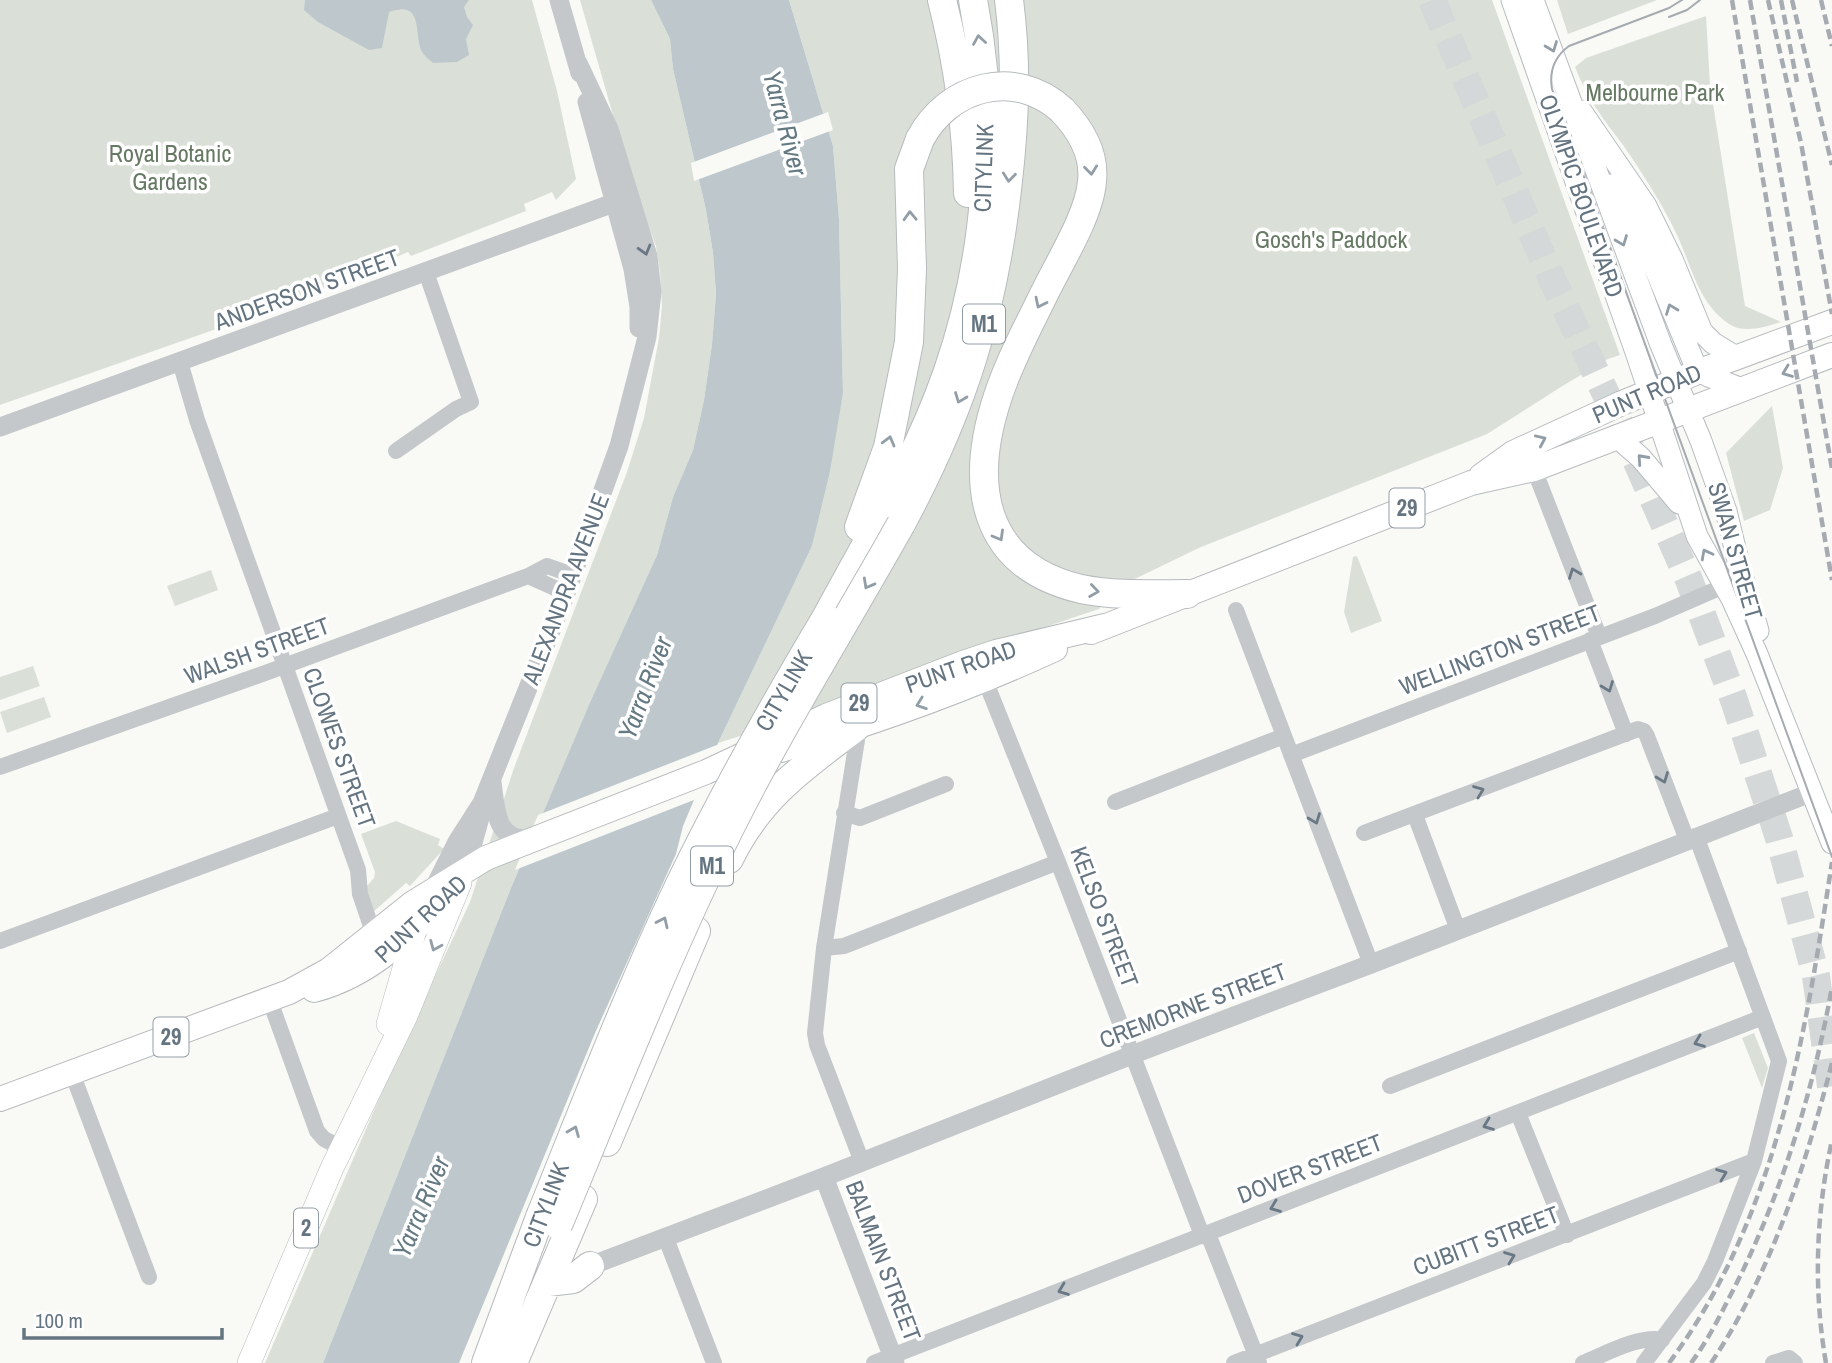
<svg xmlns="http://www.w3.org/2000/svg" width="1832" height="1363" font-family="'Archivo Narrow',sans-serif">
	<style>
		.green { fill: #dae0d7 }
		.water { fill: #bec8cc }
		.pier { fill: #f9f9f6 }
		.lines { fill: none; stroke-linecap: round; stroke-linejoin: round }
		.motorway-tunnel { stroke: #d4d8d9; stroke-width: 28; stroke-dasharray: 28 14; stroke-linecap: butt }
		.secondary-casing { stroke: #b6bcc0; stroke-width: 23 }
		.primary-casing { stroke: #b7bcbf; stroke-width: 24 }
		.trunk-casing { stroke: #b7bbbe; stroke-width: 26 }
		.motorway-casing { stroke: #b7bbbe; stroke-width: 30 }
		.minor { stroke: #c4c8cb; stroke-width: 16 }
		.tertiary { stroke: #c4c8cb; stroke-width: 19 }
		.secondary { stroke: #fff; stroke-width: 21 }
		.primary { stroke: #fff; stroke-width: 23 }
		.trunk { stroke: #fff; stroke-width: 24 }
		.motorway { stroke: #fff; stroke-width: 28 }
		.tram { stroke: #a5abb1; stroke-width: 2 }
		.rail { stroke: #a5abb1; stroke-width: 4.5; stroke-dasharray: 10 5; stroke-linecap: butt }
		.motorway-bridge-casing { stroke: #b7bbbe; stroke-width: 30; stroke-linecap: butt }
		.motorway-bridge { stroke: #fff; stroke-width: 28 }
		.oneway { stroke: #929ea7 }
		.oneway2 { stroke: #697885 }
		.labels { text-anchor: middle; stroke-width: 7; stroke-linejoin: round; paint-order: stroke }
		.shield { fill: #fff; stroke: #929ea7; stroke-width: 2 }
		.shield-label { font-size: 23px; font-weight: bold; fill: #647481 }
		.park-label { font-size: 24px; fill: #667963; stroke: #fff }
		.street-label { font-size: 24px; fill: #647481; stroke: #fff }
		.water-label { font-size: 26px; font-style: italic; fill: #647982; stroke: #fff }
	</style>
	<rect width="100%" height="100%" fill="#f9f9f6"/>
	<path class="green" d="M0 0H532L557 91 576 179 556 200 552 192 524 204 526 211 411 256 408 252 279 307 0 405Z
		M580 0H651L670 39 673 69 706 210 713 253 716 294 712 344 704 400 693 450 673 497 657 555 591 700 511 888 323 1363H265L398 1055 470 902 514 768 627 472 644 418 659 338 662 306 660 272 656 246 633 185Z
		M789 0H1492L1620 355 1608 359 1564 385 1487 434 1201 547 1116 588 1099 609 959 656 813 713 718 743 812 546 843 393 839 219 833 146Z
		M1557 0H1657L1568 34Z
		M1706 16 1710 85 1745 306 1781 322C1766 327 1743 334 1729 324 1699 304 1692 268 1678 237 1663 205 1643 174 1623 145 1602 117 1588 100 1575 67L1586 58Z
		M1772 406 1783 468 1770 510 1744 521 1726 453Z
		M1357 556 1382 621 1351 633 1344 612 1353 557Z
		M211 570 218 590 175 606 167 586Z
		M33 666 40 686 0 700V677Z
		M44 697 51 717 7 733 0 712Z
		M396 821 440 839 438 845 444 849 410 886 406 883 372 913 366 887 374 878 375 872 361 834Z
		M1754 1033 1768 1068 1762 1088 1742 1038Z"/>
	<path class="water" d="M305 0H469L464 7 467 17 473 25 466 39 469 55 457 62 433 63C429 59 423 55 421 50 414 30 423 0 389 12L382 48 369 50 318 22 304 10Z
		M651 0H789L833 146 839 219 843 393 830 471 812 546 718 743 683 826 676 854 595 1033 459 1363H323L511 888 591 700 657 555 673 497 693 450 704 400 712 344 716 294 713 253 706 210 673 69 670 39Z"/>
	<path class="pier" d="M828 112 833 130 694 181 691 163Z
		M722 743 699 798 515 870 538 815Z"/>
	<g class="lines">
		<path class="motorway-tunnel" d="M1432 0 1552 279 1626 437 1689 580 1734 700 1779 838 1816 976 1832 1093"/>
		<defs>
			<path id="secondary" d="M1512 0 1637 355 1697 536 1732 599 1757 654 1832 843
				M1533 0 1661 345 1701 441 1726 511 1740 569 1758 631
				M1581 111 1646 206 1672 259 1702 332 1713 343 1736 357
				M1610 185 1629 214 1645 244 1695 365 1708 376 1742 389
				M1616 436 1641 458 1679 503"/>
			<path id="primary" d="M388 1024 415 930
				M249 1363 332 1168 406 1016 460 883"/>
			<path id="trunk" d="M1481 476 1513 453 1622 403 1700 371 1832 322
				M1091 632 1471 483 1534 469 1832 355
				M781 750C874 723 966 690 1055 649
				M314 990C375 974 416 929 458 885
				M0 1099 289 992 329 970 413 903 486 858 706 772 826 716 963 663 996 652 1105 626"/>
			<path id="motorway" d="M942 0C958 63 967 128 968 193
				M1062 110C1080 129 1095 154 1092 181 1090 214 1059 263 1044 294 1028 327 1010 360 998 396 969 483 980 565 1081 589 1115 596 1152 594 1187 594
				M901 524C963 409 994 311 1008 181 1015 119 1017 62 1009 0
				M859 527 888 447 909 342 912 269 909 169 920 139
				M826 618C869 538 918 458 948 371 989 252 997 124 973 0
				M729 859C759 797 803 767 856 727
				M607 1142 696 931
				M548 1282 573 1279 590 1266
				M486 1363 540 1217
				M513 1363 583 1199"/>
		</defs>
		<use href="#secondary" class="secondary-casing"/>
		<use href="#primary" class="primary-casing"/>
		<use href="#trunk" class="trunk-casing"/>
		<use href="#motorway" class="motorway-casing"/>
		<path class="minor" d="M180 362 197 420 358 870 360 894 374 935
			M396 451 456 409 471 402 426 272
			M1534 469 1599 636
			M528 576 566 593
			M1236 610 1371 964
			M1590 640 1626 734
			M985 680 1058 862 1202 1235 1210 1239 1259 1363
			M856 727 857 740 824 948 815 1033 817 1045 862 1162
			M1291 755 1655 616 1724 586
			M0 767 268 672 528 576 547 566 573 575
			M1115 802 1284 736
			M844 813 860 818 946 784
			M1415 815 1458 930
			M1364 833 1638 729 1644 731 1647 736 1687 840
			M0 941 338 816
			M824 948 844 946 1058 862
			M270 1001 317 1131 324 1139 342 1148
			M72 1073 149 1277
			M1390 1086 1739 951
			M1518 1113 1567 1235
			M665 1236 714 1363
			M874 1363 1763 1017
			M1234 1363 1754 1161
			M1583 1363C1603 1355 1642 1334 1662 1340
			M1644 1363 1704 1283 1715 1261 1754 1161 1779 1061 1696 836
			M1773 1363 1789 1358 1795 1363"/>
		<path class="tertiary" d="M559 0 580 73
			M587 102 633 269 639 307V328
			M0 427 630 197
			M492 782C496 811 495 845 536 838
			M466 868 481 814
			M433 890 457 842 482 803 566 593 619 446 647 337 652 292 648 256 609 129 578 63
			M824 1177 895 1363
			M590 1266 824 1177 1142 1051 1371 964 1813 792"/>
		<use href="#secondary" class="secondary"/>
		<use href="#primary" class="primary"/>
		<use href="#trunk" class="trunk"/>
		<use href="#motorway" class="motorway"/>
		<path class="tram" d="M1682 0 1669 8 1569 46C1554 57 1549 71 1552 89L1832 857
			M1669 17 1687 10 1700 0"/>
		<path class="rail" d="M1732 0 1832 580
			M1750 0 1832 469
			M1768 0 1801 143 1832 314
			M1781 0 1797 82
			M1792 0 1832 165
			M1821 0 1832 46
			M1669 1363C1777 1218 1805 1036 1832 862
			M1691 1363C1706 1343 1718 1320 1729 1298 1779 1203 1813 1093 1832 987
			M1711 1363C1771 1274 1805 1167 1832 1063
			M1826 1363C1813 1289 1816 1213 1832 1140"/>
		<defs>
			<path id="motorway-bridge" d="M920 139C948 86 1015 67 1062 110
				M540 1217C585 1106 628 993 680 884 724 793 774 705 826 618
				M558 1225C611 1098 661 969 722 844 775 735 841 631 901 524"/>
		</defs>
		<use href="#motorway-bridge" class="motorway-bridge-casing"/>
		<use href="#motorway-bridge" class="motorway-bridge"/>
	</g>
	<defs><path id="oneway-chevron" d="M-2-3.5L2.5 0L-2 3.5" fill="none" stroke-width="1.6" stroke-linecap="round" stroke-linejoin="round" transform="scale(1.75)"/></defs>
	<g class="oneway">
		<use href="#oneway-chevron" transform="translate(979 40) rotate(-99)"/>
		<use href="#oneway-chevron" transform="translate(1552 47) rotate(69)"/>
		<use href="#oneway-chevron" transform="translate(1091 170) rotate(84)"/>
		<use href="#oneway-chevron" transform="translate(1009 177) rotate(96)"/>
		<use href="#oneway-chevron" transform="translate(910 216) rotate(-92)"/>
		<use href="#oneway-chevron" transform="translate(1622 241) rotate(69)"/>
		<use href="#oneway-chevron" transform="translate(1040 303) rotate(116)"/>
		<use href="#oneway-chevron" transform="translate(1671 309) rotate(-111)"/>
		<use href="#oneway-chevron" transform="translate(1787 372) rotate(159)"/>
		<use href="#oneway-chevron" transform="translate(960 398) rotate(111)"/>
		<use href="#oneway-chevron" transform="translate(1541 440) rotate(-24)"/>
		<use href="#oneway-chevron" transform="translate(889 441) rotate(-75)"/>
		<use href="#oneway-chevron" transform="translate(1642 459) rotate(-132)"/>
		<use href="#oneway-chevron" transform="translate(999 536) rotate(60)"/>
		<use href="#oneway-chevron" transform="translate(1706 554) rotate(-118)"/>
		<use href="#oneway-chevron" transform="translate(868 584) rotate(119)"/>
		<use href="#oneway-chevron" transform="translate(1094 591) rotate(8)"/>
		<use href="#oneway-chevron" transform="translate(921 704) rotate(160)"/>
		<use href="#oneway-chevron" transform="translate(663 922) rotate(-65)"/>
		<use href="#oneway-chevron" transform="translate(435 946) rotate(113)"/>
		<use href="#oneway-chevron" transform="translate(574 1131) rotate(-68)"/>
	</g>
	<g class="oneway2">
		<use href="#oneway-chevron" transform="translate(645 250) rotate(74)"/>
		<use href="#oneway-chevron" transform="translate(1574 573) rotate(-111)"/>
		<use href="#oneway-chevron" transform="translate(1608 687) rotate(69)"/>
		<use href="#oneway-chevron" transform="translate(1663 778) rotate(69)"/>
		<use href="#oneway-chevron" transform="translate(1479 791) rotate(-21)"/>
		<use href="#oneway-chevron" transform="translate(1315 819) rotate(69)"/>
		<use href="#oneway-chevron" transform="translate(1699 1042) rotate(159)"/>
		<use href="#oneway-chevron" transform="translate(1488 1125) rotate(159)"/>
		<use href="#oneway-chevron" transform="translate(1722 1174) rotate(-21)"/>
		<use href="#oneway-chevron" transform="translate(1275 1207) rotate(159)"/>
		<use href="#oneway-chevron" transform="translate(1510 1257) rotate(-21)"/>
		<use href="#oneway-chevron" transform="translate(1063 1290) rotate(159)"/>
		<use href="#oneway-chevron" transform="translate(1298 1338) rotate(-21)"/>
	</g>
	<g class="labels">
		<g class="shield">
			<rect x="963" y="304.5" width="42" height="39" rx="5"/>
			<rect x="1389.5" y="488.5" width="35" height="39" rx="5"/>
			<rect x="841.5" y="683.5" width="35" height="39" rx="5"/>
			<rect x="691" y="846.5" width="42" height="39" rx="5"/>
			<rect x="153.5" y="1017.5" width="35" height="39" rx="5"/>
			<rect x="294" y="1208.5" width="24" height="39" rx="5"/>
		</g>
		<g class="shield-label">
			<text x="984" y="332">M1</text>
			<text x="1407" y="516">29</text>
			<text x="859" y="711">29</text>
			<text x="712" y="874">M1</text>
			<text x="171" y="1045">29</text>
			<text x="306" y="1236">2</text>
		</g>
		<g class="park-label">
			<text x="1655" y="101">Melbourne Park</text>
			<text x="170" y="162">Royal Botanic<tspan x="170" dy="28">Gardens</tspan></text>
			<text x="1331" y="248">Gosch's Paddock</text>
		</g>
		<g class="street-label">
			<text transform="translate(984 168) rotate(-88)" y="8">CITYLINK</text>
			<text transform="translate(1581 196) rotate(71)" y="8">OLYMPIC BOULEVARD</text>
			<text transform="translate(307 290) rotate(-20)" y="8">ANDERSON STREET</text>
			<text transform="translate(1647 394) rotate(-23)" y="8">PUNT ROAD</text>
			<text transform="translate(1735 551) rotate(74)" y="8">SWAN STREET</text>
			<text transform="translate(566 589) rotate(-69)" y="8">ALEXANDRA AVENUE</text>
			<text transform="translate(1500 650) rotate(-21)" y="8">WELLINGTON STREET</text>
			<text transform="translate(257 651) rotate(-20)" y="8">WALSH STREET</text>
			<text transform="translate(961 667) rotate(-19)" y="8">PUNT ROAD</text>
			<text transform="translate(784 691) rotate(-60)" y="8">CITYLINK</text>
			<text transform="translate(339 748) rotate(70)" y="8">CLOWES STREET</text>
			<text transform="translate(1104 917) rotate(69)" y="8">KELSO STREET</text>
			<text transform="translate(421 919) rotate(-43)" y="8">PUNT ROAD</text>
			<text transform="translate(1193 1006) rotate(-21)" y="8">CREMORNE STREET</text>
			<text transform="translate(1310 1169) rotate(-21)" y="8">DOVER STREET</text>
			<text transform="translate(546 1205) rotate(-69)" y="8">CITYLINK</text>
			<text transform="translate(1486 1241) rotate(-21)" y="8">CUBITT STREET</text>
			<text transform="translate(883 1261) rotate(69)" y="8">BALMAIN STREET</text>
		</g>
		<g class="water-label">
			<text transform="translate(785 123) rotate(75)" y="9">Yarra River</text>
			<text transform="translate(645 688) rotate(-69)" y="9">Yarra River</text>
			<text transform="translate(421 1207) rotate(-67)" y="9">Yarra River</text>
		</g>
	</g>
	<path d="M24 1328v10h198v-10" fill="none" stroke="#647481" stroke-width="3.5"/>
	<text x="35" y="1328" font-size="21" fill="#647481" stroke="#ffffff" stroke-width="5" paint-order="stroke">100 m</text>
</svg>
